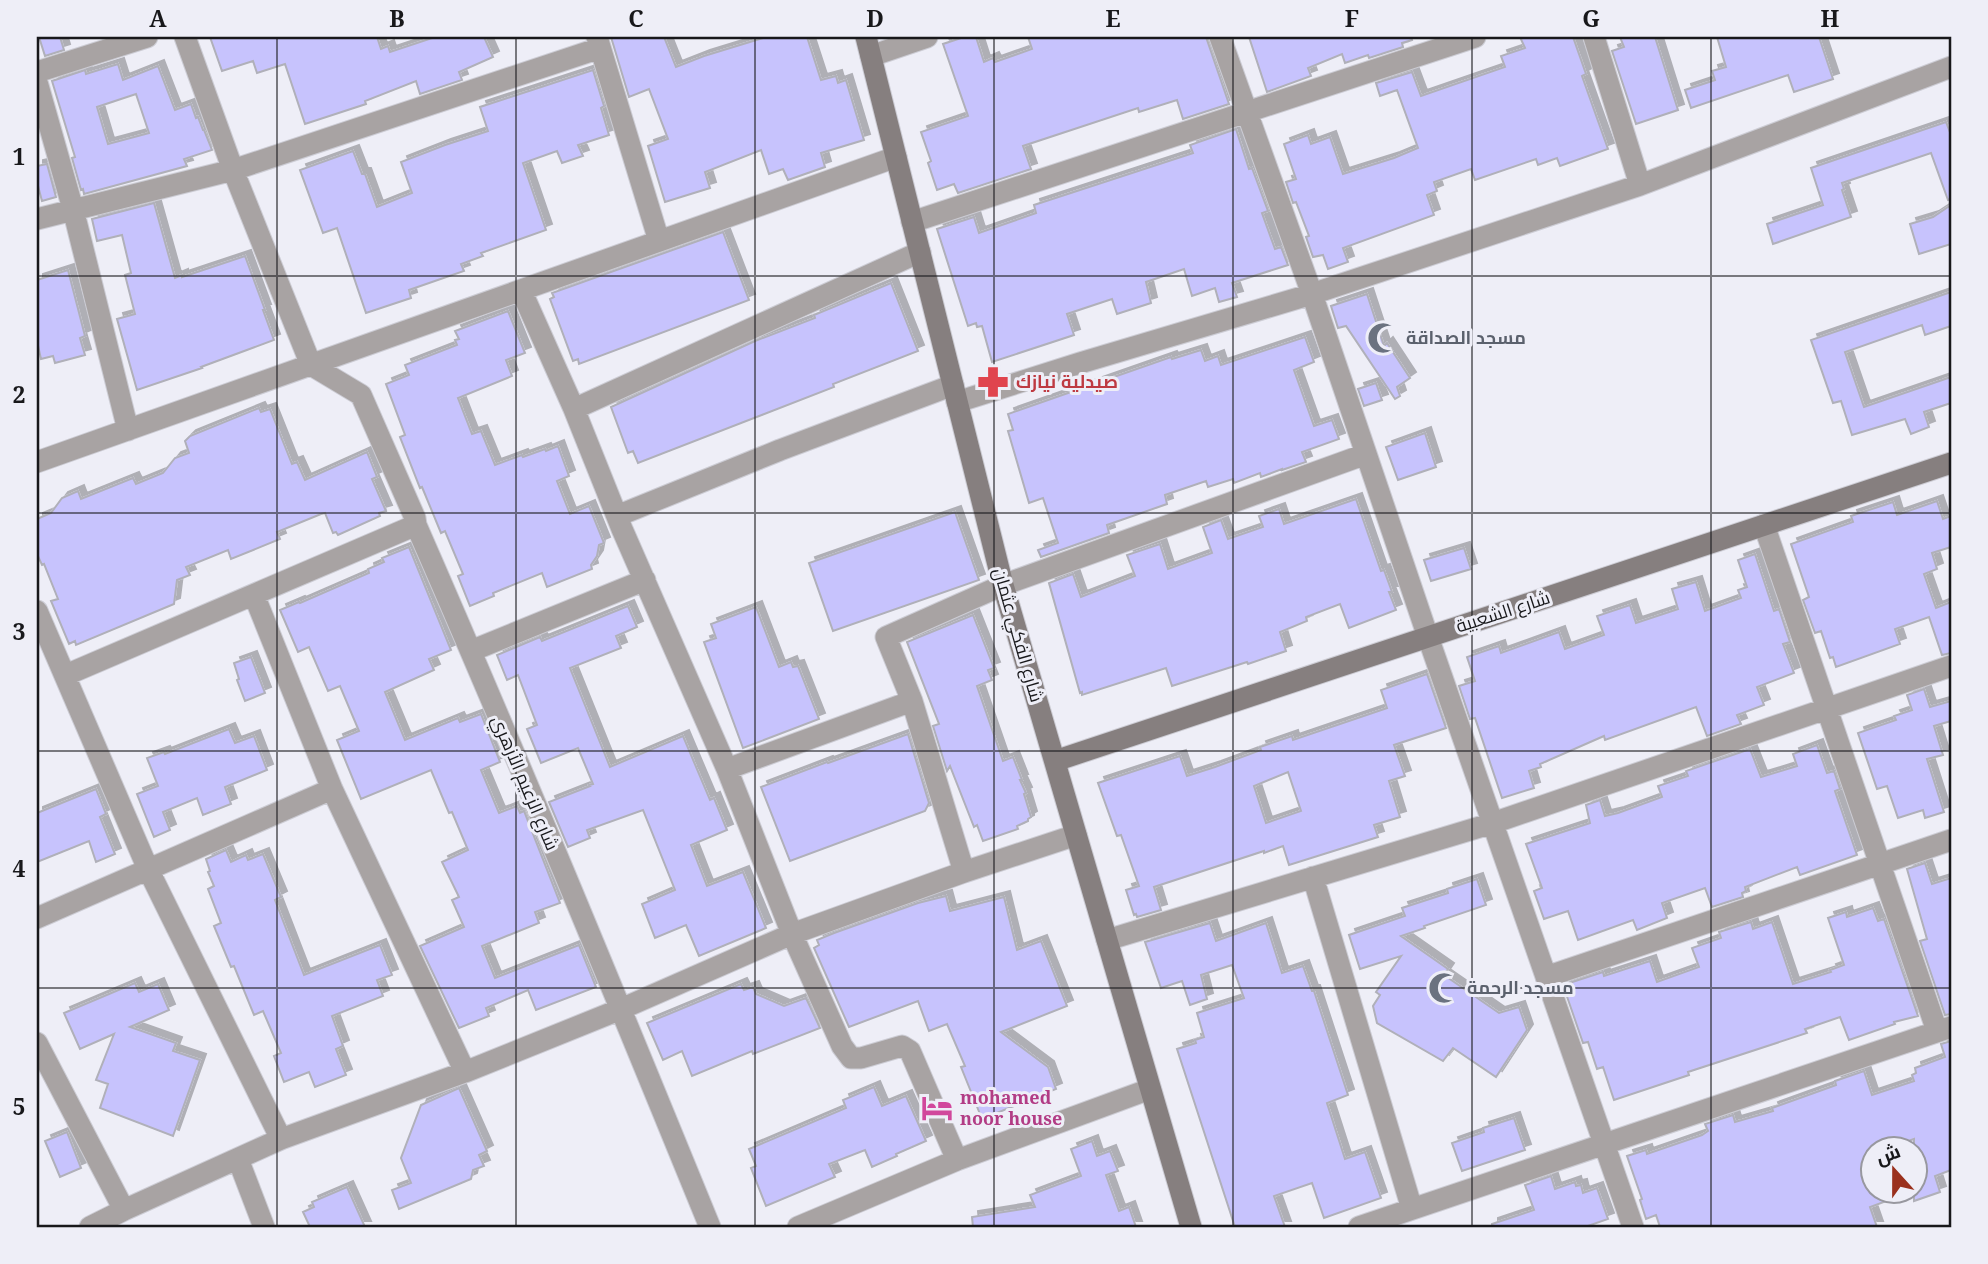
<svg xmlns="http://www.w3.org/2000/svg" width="1988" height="1264" font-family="'Noto Serif',Cairo,serif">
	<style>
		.building { fill: #c7c3fd; stroke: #b0b0b9; stroke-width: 2; fill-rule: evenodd; filter: url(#shadow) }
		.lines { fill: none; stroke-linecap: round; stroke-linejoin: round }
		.street-casing { stroke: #ccccd4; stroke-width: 23 }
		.secondary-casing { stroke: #ccccd4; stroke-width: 23 }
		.street { stroke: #a8a3a3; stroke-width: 21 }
		.secondary { stroke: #867f7f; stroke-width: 21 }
		.grid { fill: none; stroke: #18181b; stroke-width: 2; stroke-opacity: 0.55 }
		.labels { text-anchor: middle; stroke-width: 6; stroke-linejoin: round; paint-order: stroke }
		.worship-label { font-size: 18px; font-weight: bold; fill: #5b616d; stroke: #eeeef7; text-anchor: start }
		.health-label { font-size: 18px; font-weight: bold; fill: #be3a42; stroke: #eeeef7; text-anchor: start }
		.street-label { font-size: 18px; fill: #18181b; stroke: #eeeef7 }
		.hotel-label { font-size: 18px; font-weight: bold; fill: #b23c85; stroke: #eeeef7; text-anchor: start }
		.neatline { fill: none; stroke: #18181b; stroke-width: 2.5 }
		.grid-label { font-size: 23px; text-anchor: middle; font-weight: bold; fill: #18181b }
	</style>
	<defs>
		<filter id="shadow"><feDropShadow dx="6" dy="-6" stdDeviation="0" flood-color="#0004"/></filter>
	</defs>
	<rect width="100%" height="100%" fill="#eeeef7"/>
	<path class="building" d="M39 37H60L64 50 45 56Z
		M210 37H377L381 49 388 46 390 52 435 37H484L493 57 459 72 462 80 420 94 416 81 365 101 366 104 305 124 285 64 257 73 253 61 222 71Z
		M611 37H664L676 67 704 56 766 37H807L821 80 836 76 838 83 846 80 864 140 821 153 825 167 788 180 783 169 769 174 761 150 705 172 710 188 665 202 648 146 668 139 649 89 629 97Z
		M964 37H976L984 62 993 58 995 62 1032 49 1028 37H1206L1229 104 1183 119 1177 100 1139 112 1138 108 1023 146 1031 169 958 193 954 184 937 190 928 163 931 161 921 132 968 116 943 44Z
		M1249 37H1411L1412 40 1402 43 1403 47 1369 58 1368 55 1345 63 1342 54 1308 68 1311 76 1267 92Z
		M1520 37H1573L1586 74 1582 76 1608 149 1560 166 1557 158 1538 165 1536 159 1475 180 1471 169 1434 182 1437 191 1427 195 1434 215 1343 248 1348 262 1328 269 1323 255 1313 257 1306 237 1309 236 1296 202 1293 203 1286 182 1296 179 1284 144 1308 135 1311 144 1330 137 1343 174 1394 158 1418 148 1397 90 1380 96 1376 83 1412 72 1421 96 1505 67 1501 56 1525 48Z
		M1620 37H1655L1678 110 1636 124 1612 51 1624 47Z
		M1717 37H1819L1833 79 1794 92 1788 75 1691 108 1685 90 1715 80 1712 71 1726 67Z
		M118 64 123 80 158 66 175 110 191 104 196 118 198 117 203 130H204L212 150 184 159 187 166 84 194 83 189 81 190 72 158 75 157 52 81 85 70 86 74ZM136 94 149 133 108 144 97 107Z
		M593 70 604 106 601 108 609 135 578 145 583 156 562 163 557 151 523 163 546 230 481 253 483 256 461 264 464 271 409 290 411 298 366 313 337 228 323 233 300 170 353 151 362 174H365L377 207 412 193 401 162 445 145 488 131 480 107Z
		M1946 122 1951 135V199L1948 200 1931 153 1842 183 1844 189 1842 190 1851 217 1773 244 1767 224 1823 205 1811 168Z
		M1236 129 1249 169 1252 168 1268 211 1262 213 1275 249 1281 247 1288 265 1232 283 1237 297 1219 302 1215 288 1192 296 1184 269 1146 282 1151 303 1117 314 1112 299 1067 314 1074 335 992 362 982 326 977 327 976 323 968 326 937 229 974 217 979 233 1036 213 1034 205 1193 153 1190 145Z
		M47 164 56 197 42 201 37 182V166Z
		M154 203 175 278 182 275V277L245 256 265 310H263L274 340 201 367 202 368 137 390 117 319 135 314 125 275 131 273 122 235 97 241 92 219Z
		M1951 205V244L1919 254 1910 224 1933 217Z
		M723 232 749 300 579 364 578 359 573 361 550 299 554 297 552 293Z
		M68 270 85 336 80 338 85 355 55 363 53 356 41 359 37 341V280Z
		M891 283 918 351 833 384 834 387 638 463 633 451 628 453 611 407 755 341 815 318 814 315Z
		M1951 292V326L1925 335 1922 325 1845 352 1864 407 1951 377V403L1924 412 1929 427 1911 434 1905 419 1852 435 1841 401 1833 403 1811 340Z
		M1367 294 1384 346 1387 343 1410 378 1397 387 1400 396 1395 399 1346 326 1338 328 1331 306Z
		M508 311 525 353 506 360 512 376 458 398 472 434 481 431 495 465 522 455 523 457 545 449 546 451 558 446 569 476 557 481 570 514 589 506 604 543 599 545 597 556 591 565 592 569 547 587 542 573 493 593 494 596 470 606 458 576 463 574 445 531 441 533 422 487 420 488 400 437 405 435 386 384 409 375 405 365 457 345 455 340 459 339 455 331Z
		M1305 337 1314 362 1294 370 1314 426 1332 420 1339 439 1302 452 1306 462 1282 470V469L1261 477 1260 473 1234 483 1233 479 1208 487 1206 481 1165 495 1167 504 1107 525 1109 533 1041 557 1038 550 1058 543 1043 498 1029 503 1008 431 1013 430 1008 414 1171 357 1172 359 1201 350 1205 361 1218 356 1221 365Z
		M1376 383 1382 400 1364 406 1358 389Z
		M259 408 261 412 270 409 292 464 297 462 305 480 367 452 377 477 372 479 386 511 379 513 380 516 338 535 336 532 333 533 325 513 321 514 277 532 280 539 231 559 228 550 186 567 190 575 177 580 174 604 76 645 75 641 69 644 51 601 58 599 44 564 42 565 37 554V519L51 513 62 498 78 491 81 499 133 478 136 484 163 473 175 458 189 453 185 441 190 436Z
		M1425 433 1436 467 1398 480 1386 447Z
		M1356 499 1381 571 1384 570 1392 592H1389L1396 610 1349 628 1340 604 1306 617 1307 621 1280 632 1286 651 1248 664 1247 662 1172 686 1166 668 1082 695V692L1080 693 1049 583 1073 574 1081 597 1135 576 1127 555 1160 544 1168 569 1212 553 1203 527 1221 520 1228 539 1263 527 1259 516 1279 509 1284 524Z
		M1937 501 1943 519 1951 516V547L1932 553 1937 569 1924 574 1936 608 1951 602V653L1942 655 1929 617 1895 629 1900 644 1836 667 1833 657 1830 658 1821 631 1815 633 1803 600 1809 597 1791 544 1853 522 1851 516 1893 502 1897 515Z
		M955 512 979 580 833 631 809 563Z
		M409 547 451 650 429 659 434 670 385 692 405 740 458 718 460 722 481 714 500 762 481 770 499 813 517 806 520 813 524 811 560 903 535 912 539 923 482 946 495 978 579 945 596 987 536 1010 528 990 486 1008 489 1016 459 1028 420 946 464 927 452 900 459 897 442 862 468 850 452 812 449 813 431 770 361 799 337 740 359 731 340 686 328 691 309 647 298 652 280 610 299 602 300 603 369 573 368 569 384 562 382 558Z
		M1464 548 1471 569 1431 581 1424 560Z
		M1755 554 1774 611 1779 609 1790 642 1783 644 1794 673 1757 687 1764 705 1737 715 1741 724 1707 736 1696 707 1605 740 1604 736 1540 764 1541 767 1529 771 1534 788 1502 798 1475 718 1470 719 1459 686 1475 681 1467 657 1499 646 1501 653 1559 632 1565 649 1604 635 1597 616 1630 605 1636 623 1678 609 1672 589 1696 582 1705 611 1741 598 1738 590 1747 587 1738 560Z
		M628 606 637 627 616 636 621 648 570 668 610 767 683 736 710 800 714 798 727 830 691 845 707 886 743 872 766 928 699 956 686 925 655 938 642 904 675 890 643 810 587 830 590 838 568 847 549 802 590 786 589 785 593 784 578 748 541 763 527 729 537 725 518 675 507 680 497 655 540 637 542 641Z
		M756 607 779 667 791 662 793 667 798 666 819 719 743 748 704 642 716 638 711 624Z
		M973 615 994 668 988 670 992 680 977 686 1003 761 1013 757 1022 780H1020L1026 793 1024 794 1031 817 1028 819V821L1017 826 1018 829 983 841 977 825 974 827 950 766 947 771 933 726 939 724 907 642Z
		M251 657 265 693 245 701 237 680 239 679 234 663Z
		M1427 674 1446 728 1394 745 1405 776 1389 781 1400 817 1374 825 1378 837 1289 865 1283 846 1264 853V851L1154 887 1161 910 1137 917 1136 914 1134 915 1126 890 1139 886 1121 835 1117 836 1098 783 1180 756 1187 776 1215 767 1261 750 1260 747 1292 736 1293 740 1387 708 1381 690ZM1288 772 1301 811 1266 823 1254 786Z
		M1924 689 1930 707 1951 701V721L1934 726 1943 755 1927 759 1944 812 1925 818 1923 810 1898 818 1887 786 1877 789 1858 733 1896 720 1894 716 1912 710 1907 695Z
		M229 729 235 743 254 736 267 770 225 787 231 804 203 815 197 798 163 812 170 830 154 837 137 794 158 786 147 758 164 752 165 754Z
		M908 734 929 803 925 811 790 861 761 787 827 762 828 763Z
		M1817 745 1827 773 1834 771 1840 789 1835 791 1857 855 1800 875 1797 867 1745 887 1746 891 1742 893 1743 897 1712 907 1705 888 1662 903 1667 918 1637 930 1633 920 1578 940 1568 911 1544 919 1534 891 1542 888 1526 844 1590 823 1586 805 1600 800 1605 816 1618 813 1662 797 1658 786 1688 776 1686 771 1750 749 1761 777 1797 766 1793 754Z
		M96 789 106 814 100 817 115 854 96 862 89 841 37 862V813Z
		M226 850 231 862 246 855 248 860 263 854 281 897 275 900 304 975 380 945 392 975 377 980 383 996 332 1016 343 1046 336 1049 346 1075 315 1087 309 1072 284 1082 274 1056 281 1053 263 1011 254 1015 234 966 231 967 214 926 221 923 208 889 214 886 208 872 210 871 206 859Z
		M1925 863 1932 884 1951 878V1014L1945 1015 1920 941 1927 939 1907 869Z
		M1477 879 1486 905 1424 926 1425 928 1401 936 1448 969 1444 975 1499 1013 1519 1007 1527 1030 1496 1077 1453 1048 1443 1061 1377 1023 1373 1006 1380 995 1376 992 1401 956 1360 969 1349 935 1405 916 1402 908 1448 893 1447 889Z
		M946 896 950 911 1004 897 1017 950 1041 941 1067 1006 1001 1032 1048 1067 1056 1089 982 1119 961 1067 965 1066 947 1024 929 1031 918 1001 849 1027 814 948 819 945 817 940 834 933 918 903Z
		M1873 908 1878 921 1884 919 1918 1016 1894 1022 1895 1024 1849 1040 1840 1017 1805 1029 1807 1033 1688 1072 1689 1075 1614 1100 1603 1067 1597 1069 1588 1042 1583 1043 1563 985 1603 972 1604 976 1650 961 1657 982 1699 967 1692 948 1721 938 1719 932 1751 922 1753 929 1772 922 1793 984 1831 972 1830 970 1844 965 1828 918 1846 912 1847 917Z
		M1210 923 1216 941 1266 923 1282 973 1303 966 1312 991H1314L1348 1095 1327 1103 1345 1159 1365 1152 1381 1198 1324 1218 1312 1183 1274 1196 1285 1227H1235L1177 1049 1196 1043 1195 1040 1204 1037 1197 1013 1244 998 1232 965 1201 975 1207 999 1190 1005 1182 981 1161 988 1145 942Z
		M135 983 139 992 158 984 169 1010 130 1027 176 1043 173 1051 200 1060 173 1136 100 1108 108 1084 96 1080 114 1034 80 1049 64 1013Z
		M741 984 744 990 753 987 756 994 784 1006 806 998 820 1028 753 1054 752 1051 692 1076 682 1051 663 1060 647 1023Z
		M1951 1041V1170L1935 1176 1940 1192 1914 1201V1139L1886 1149H1872V1191H1908V1193L1870 1207 1877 1227H1660L1656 1215 1646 1219 1640 1200 1642 1199 1627 1156 1646 1150 1647 1154 1702 1135 1708 1131 1705 1124 1733 1115 1735 1122 1773 1111 1772 1108 1836 1085 1835 1081 1864 1071 1872 1095 1914 1081 1912 1075 1916 1073 1915 1068 1945 1057 1941 1044Z
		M874 1087 882 1106 906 1096 926 1141 896 1154 897 1156 872 1167 865 1150 829 1164 835 1177 766 1206 751 1168 756 1166 749 1149 846 1108 843 1100Z
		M459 1088 487 1151 479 1155 484 1166 473 1170 471 1179 399 1209 392 1190 411 1183 401 1158 421 1105Z
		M1514 1118 1525 1150 1462 1171 1452 1143 1484 1132 1483 1128Z
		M67 1132 81 1168 60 1177 45 1141Z
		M1092 1141 1097 1156 1110 1151 1118 1171 1106 1175 1119 1211 1129 1207 1136 1227H973L972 1217 1035 1207 1030 1195 1081 1176 1071 1149Z
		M1551 1176 1555 1189 1575 1182 1576 1186 1581 1185 1583 1193 1597 1188 1608 1219 1585 1227H1492V1224L1534 1210 1525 1185Z
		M347 1187 365 1227H310L303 1212 314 1207 312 1202Z"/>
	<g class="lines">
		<defs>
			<path id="street" d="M185 37 233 170 311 365 361 395 415 518 416 525C518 758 614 992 710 1227
				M597 37 659 241
				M1220 37 1312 294 1428 637 1633 1227
				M1594 37 1640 185
				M871 56 927 37
				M37 72 147 37
				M37 82 73 209 128 430
				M37 219 233 170 600 48
				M912 222 1475 37
				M521 290 574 409 622 529 727 769 792 934 842 1046 851 1058H861L902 1046 910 1051 957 1160
				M957 402 1080 363 1312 294 1640 185 1951 67
				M574 409 920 252
				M37 462 896 157
				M617 516 780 450 953 385
				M1764 525 1937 1031
				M254 595 332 789 465 1072
				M37 611 148 869 281 1139
				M471 651 645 580
				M66 675 416 525
				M727 769 912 701
				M964 872 912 701 886 637 1003 585 1366 454
				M1313 877 1412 1209
				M37 918 332 789
				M1107 940 1493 823 1951 666
				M1546 977 1951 840
				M37 1043 124 1210
				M238 1159 264 1227
				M90 1227 124 1210 281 1139 465 1072 621 1009 792 934 964 872 1076 835
				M798 1227 957 1160 1150 1089
				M1359 1227 1951 1027"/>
			<path id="secondary" d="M866 37 1003 585 1191 1227
				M1055 761 1951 463"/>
		</defs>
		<use href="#street" class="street-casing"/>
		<use href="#secondary" class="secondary-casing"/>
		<use href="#street" class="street"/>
		<use href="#secondary" class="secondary"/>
	</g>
	<path class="grid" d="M277 37V1227M516 37V1227M755 37V1227M994 37V1227M1233 37V1227M1472 37V1227M1711 37V1227M37 276H1951M37 513H1951M37 751H1951M37 988H1951"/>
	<defs>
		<symbol id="mosque-bare" viewBox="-9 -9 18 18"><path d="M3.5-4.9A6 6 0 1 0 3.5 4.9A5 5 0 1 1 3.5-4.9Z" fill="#6b7280" stroke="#eeeef7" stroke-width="2.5" paint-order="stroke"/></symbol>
		<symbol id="pharmacy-bare" viewBox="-9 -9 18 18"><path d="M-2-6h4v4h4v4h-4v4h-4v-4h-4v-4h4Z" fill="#e0444e" stroke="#eeeef7" stroke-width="2.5" paint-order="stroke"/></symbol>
		<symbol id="hotel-bare" viewBox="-9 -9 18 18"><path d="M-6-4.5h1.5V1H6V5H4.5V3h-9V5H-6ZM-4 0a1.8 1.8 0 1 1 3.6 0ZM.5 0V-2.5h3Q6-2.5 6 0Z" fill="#d1479c" stroke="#eeeef7" stroke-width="2.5" paint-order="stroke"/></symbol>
	</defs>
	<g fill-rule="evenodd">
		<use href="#mosque-bare" x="1361" y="316" width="44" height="44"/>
		<use href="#pharmacy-bare" x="971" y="360" width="44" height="44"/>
		<use href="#mosque-bare" x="1422" y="966" width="44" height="44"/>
		<use href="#hotel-bare" x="915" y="1086" width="44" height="44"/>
	</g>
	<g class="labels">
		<g class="worship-label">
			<text x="1406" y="344">مسجد الصداقة</text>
			<text x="1467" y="994">مسجد الرحمة</text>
		</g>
		<g class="health-label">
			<text x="1016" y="388">صيدلية نيازك</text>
		</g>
		<g class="street-label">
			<text transform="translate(1503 612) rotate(-18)" y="6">شارع الشعبية</text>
			<text transform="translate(1018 635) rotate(74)" y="6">شارع الفكي عثمان</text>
			<text transform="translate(525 783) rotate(67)" y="6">شارع الزعيم الأزهري</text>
		</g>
		<g class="hotel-label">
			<text x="960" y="1104">mohamed<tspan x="960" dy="21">noor house</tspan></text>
		</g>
	</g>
	<rect width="1988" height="1264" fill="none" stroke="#eeeef7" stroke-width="77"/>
	<g transform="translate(1894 1170) rotate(339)"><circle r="33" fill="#eeeef7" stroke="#98989f" stroke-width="2"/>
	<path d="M0-5L12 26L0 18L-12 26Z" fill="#9a301d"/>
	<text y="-10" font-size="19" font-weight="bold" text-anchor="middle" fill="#18181b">ش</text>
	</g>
	<rect x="38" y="38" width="1912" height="1188" class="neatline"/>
	<g class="grid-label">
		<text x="158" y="27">A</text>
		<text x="397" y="27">B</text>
		<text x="636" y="27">C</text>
		<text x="875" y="27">D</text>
		<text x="1113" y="27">E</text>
		<text x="1352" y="27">F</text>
		<text x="1591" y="27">G</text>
		<text x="1830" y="27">H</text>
		<text x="19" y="165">1</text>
		<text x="19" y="403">2</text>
		<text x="19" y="640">3</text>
		<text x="19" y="877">4</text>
		<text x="19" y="1115">5</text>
	</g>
</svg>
